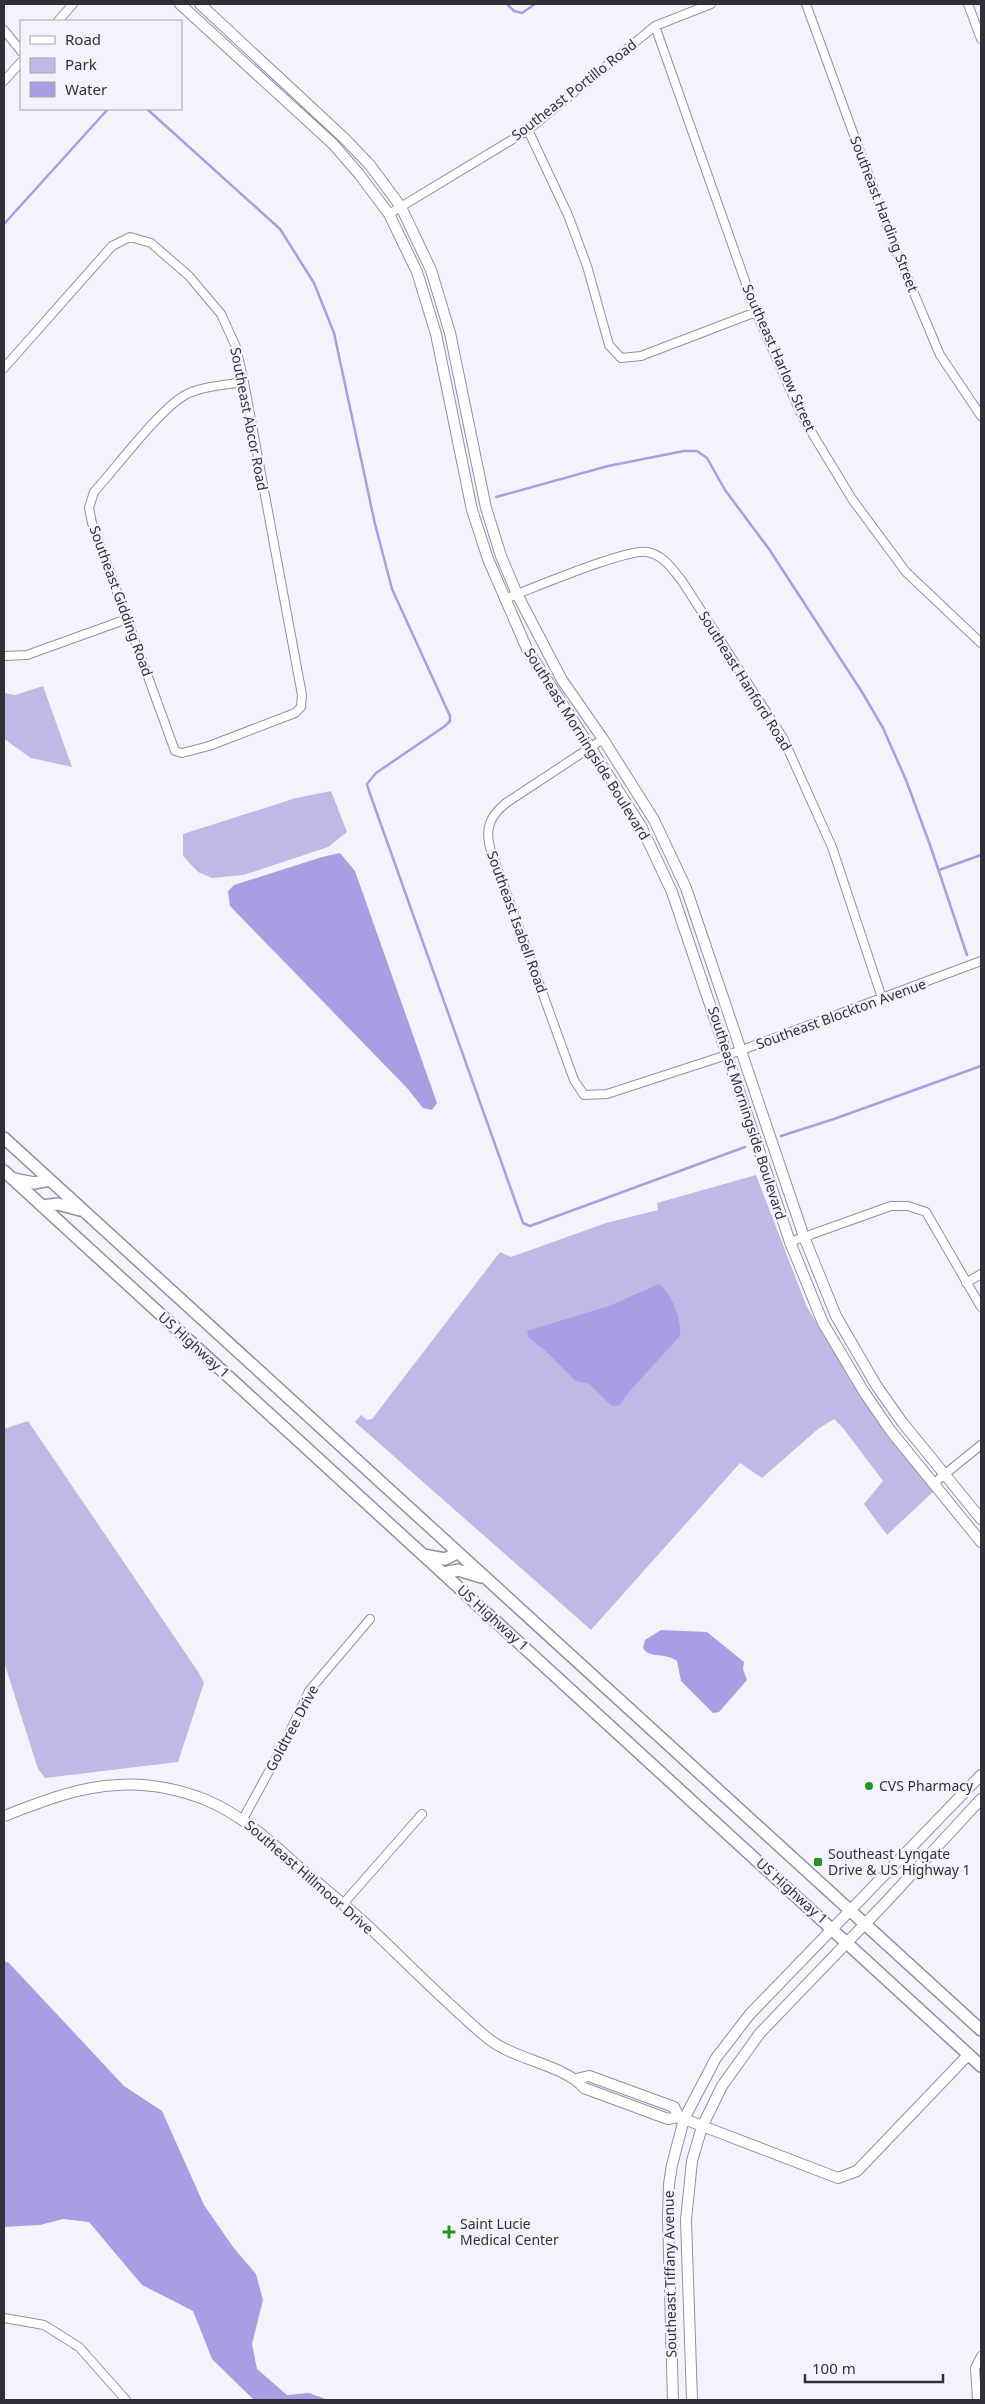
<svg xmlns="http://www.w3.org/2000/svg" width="985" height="2404" font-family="'Noto Sans',sans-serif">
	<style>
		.green { fill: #c1b9e5 }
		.water { fill: #ab9de3 }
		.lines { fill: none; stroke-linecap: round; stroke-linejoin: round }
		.stream { stroke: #ab9de3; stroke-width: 2.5 }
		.street-casing { stroke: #9390a5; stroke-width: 10 }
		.secondary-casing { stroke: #9390a5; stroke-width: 12 }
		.primary-casing { stroke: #9390a5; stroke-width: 14 }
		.street { stroke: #fff; stroke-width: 8 }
		.secondary { stroke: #fff; stroke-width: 10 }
		.primary { stroke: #fff; stroke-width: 11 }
		.poi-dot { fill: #229624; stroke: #f4f3fc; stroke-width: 2 }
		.labels { text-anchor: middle; stroke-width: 4.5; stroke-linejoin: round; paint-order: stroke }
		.street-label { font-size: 14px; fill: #313038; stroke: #f4f3fc }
		.poi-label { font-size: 14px; fill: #313038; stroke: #f4f3fc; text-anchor: start }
	</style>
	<rect width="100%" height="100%" fill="#f4f3fc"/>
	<path class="green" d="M43 686 72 767 31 758 4 739V693L15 695Z
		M331 791 347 832 328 847 244 875 212 878 198 872 183 856V834L296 798Z
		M756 1175 807 1307 860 1395 934 1491 887 1535 864 1504 883 1481 843 1428 834 1419 818 1429 762 1478 740 1463 591 1630 355 1422 361 1415 367 1420 372 1419 500 1252 511 1257 606 1223 658 1210 657 1203Z
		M28 1421 199 1673 204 1683 178 1762 45 1778 38 1769 4 1662V1429Z"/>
	<path class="water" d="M340 853 355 871 437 1103 432 1110 423 1108 407 1088 230 906 228 891 234 885 322 857Z
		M659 1284C672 1293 682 1321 680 1336L628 1393 620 1405 612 1406 589 1384 576 1381 549 1354 529 1338 527 1331 609 1306Z
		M661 1630 707 1632 744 1662 743 1669 747 1680 719 1712 713 1713 681 1681 677 1661C665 1652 649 1659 643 1648L645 1640Z
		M4 1961 9 1963 124 2086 162 2111 204 2205 233 2247 256 2274 263 2300 252 2344 257 2369 287 2395 309 2393 328 2400H254L212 2359 193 2311 142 2285 89 2222 63 2219 40 2225 4 2227Z"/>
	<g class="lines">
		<path class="stream" d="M507 4 514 11 522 13 535 4
			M147 109 280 229 314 283 334 333 375 524 392 589 450 716V721L445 726 376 773 367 784 369 791 523 1223 530 1226 745 1147
			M4 224 108 109
			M496 497 608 466 684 451H697L707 458 725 490 769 549 862 692 883 728 906 780 930 845 967 955
			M939 870 981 855
			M781 1136 834 1119 981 1066"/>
		<defs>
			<path id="street" d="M806 4 897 253 940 355 981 416
				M968 4 981 39
				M58 21 73 4
				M655 26 756 312 803 418 852 499 906 572 981 643
				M4 30 21 51
				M4 81 21 62
				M528 130 568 215 587 266 609 345 621 358 641 356 756 312
				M389 214 528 130 655 26 711 4
				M4 368 112 246 130 237 151 243 189 276 221 314 236 347 244 382 302 695 301 707 295 713 209 746 182 753 175 751 92 523 89 508 94 492C116 468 161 407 187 394 204 386 225 385 244 382
				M504 599C529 590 627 548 647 552 664 555 672 569 682 581L783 738 832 847 882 998
				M4 656 27 655 127 619
				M603 739 506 803C490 816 485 828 490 848L574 1080 584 1095 607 1094 742 1050 981 961
				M790 1242 891 1206H908L926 1212 981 1307
				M966 1283 981 1274
				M934 1483 981 1445
				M243 1819 286 1740 309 1691 370 1619
				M343 1904 422 1814
				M4 2318 44 2325 79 2347 126 2400
				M977 2400 975 2368 981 2356"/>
			<path id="secondary" d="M180 4 333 144 359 174 389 214 417 272 436 334 472 510 488 559 527 649 641 826 672 892 790 1242 823 1323 864 1392 890 1430 981 1542
				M200 4 344 138 370 165 401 207 431 270 450 333 486 508 501 556 517 594 562 680 603 739 654 820 686 888 804 1237 836 1316 876 1385 902 1422 981 1519
				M4 1816C41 1802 77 1787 117 1785 146 1783 178 1789 206 1800 242 1815 271 1842 300 1868 323 1887 345 1905 367 1925 406 1962 444 2001 485 2036 512 2060 564 2064 584 2088L668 2119 679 2117 838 2178 857 2171 969 2054
				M576 2079 589 2076 674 2107 679 2117
				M673 2400 668 2217 669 2184 672 2165 684 2119 716 2058 750 2014 981 1775
				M692 2400 686 2220 692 2161 702 2127 722 2086 760 2033 887 1901 981 1799"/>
			<path id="primary" d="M4 1138 981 2030
				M4 1171 981 2066
				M14 1179 34 1183 50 1180
				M42 1206 58 1204 80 1210
				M423 1555 445 1559 457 1553
				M444 1573 458 1570 481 1577"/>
		</defs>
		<use href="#street" class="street-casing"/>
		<use href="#secondary" class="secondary-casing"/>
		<use href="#primary" class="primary-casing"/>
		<use href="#street" class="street"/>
		<use href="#secondary" class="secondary"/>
		<use href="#primary" class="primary"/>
	</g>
	<g class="poi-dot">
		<circle cx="869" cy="1786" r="5"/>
		<rect x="813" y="1857" width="10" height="10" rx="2.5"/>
		<path d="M446.5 2224.5h5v5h5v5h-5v5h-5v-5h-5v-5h5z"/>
	</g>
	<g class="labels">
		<g class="street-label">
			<text transform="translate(574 90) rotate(-38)" y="5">Southeast Portillo Road</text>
			<text transform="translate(884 214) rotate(69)" y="5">Southeast Harding Street</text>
			<text transform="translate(779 358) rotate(66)" y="5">Southeast Harlow Street</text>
			<text transform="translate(249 419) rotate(79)" y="5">Southeast Abcor Road</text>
			<text transform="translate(121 601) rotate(70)" y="5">Southeast Gidding Road</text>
			<text transform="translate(745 681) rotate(58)" y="5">Southeast Hanford Road</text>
			<text transform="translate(587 744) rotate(58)" y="5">Southeast Morningside Boulevard</text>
			<text transform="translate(517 922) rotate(70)" y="5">Southeast Isabell Road</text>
			<text transform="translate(841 1014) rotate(-20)" y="5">Southeast Blockton Avenue</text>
			<text transform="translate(747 1113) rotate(72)" y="5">Southeast Morningside Boulevard</text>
			<text transform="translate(194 1345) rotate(42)" y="5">US Highway 1</text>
			<text transform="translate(493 1618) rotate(42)" y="5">US Highway 1</text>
			<text transform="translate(292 1728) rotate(-62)" y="5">Goldtree Drive</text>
			<text transform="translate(309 1877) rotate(41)" y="5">Southeast Hillmoor Drive</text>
			<text transform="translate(792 1891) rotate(42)" y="5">US Highway 1</text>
			<text transform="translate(670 2274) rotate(-91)" y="5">Southeast Tiffany Avenue</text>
		</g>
		<g class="poi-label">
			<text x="879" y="1791">CVS Pharmacy</text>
			<text x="828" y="1859">Southeast Lyngate<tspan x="828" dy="16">Drive &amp; US Highway 1</tspan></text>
			<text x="460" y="2229">Saint Lucie<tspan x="460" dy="16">Medical Center</tspan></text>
		</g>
	</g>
	<rect width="985" height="2404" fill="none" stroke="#313038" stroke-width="10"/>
	<rect x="20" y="20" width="162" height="90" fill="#f4f3fc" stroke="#a6a5ae"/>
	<rect x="30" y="36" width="25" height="8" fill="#ffffff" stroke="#a6a5ae"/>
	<text x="65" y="45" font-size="15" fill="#313038">Road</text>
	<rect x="30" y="58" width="25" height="15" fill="#c1b9e5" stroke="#a6a5ae"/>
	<text x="65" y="70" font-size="15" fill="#313038">Park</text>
	<rect x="30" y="82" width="25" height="15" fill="#ab9de3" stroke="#a6a5ae"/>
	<text x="65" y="95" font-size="15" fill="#313038">Water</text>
	<path d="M805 2374v8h138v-8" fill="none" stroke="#313038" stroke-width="2.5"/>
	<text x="812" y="2374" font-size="15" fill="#313038" stroke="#f4f3fc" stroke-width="4" paint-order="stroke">100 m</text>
</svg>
